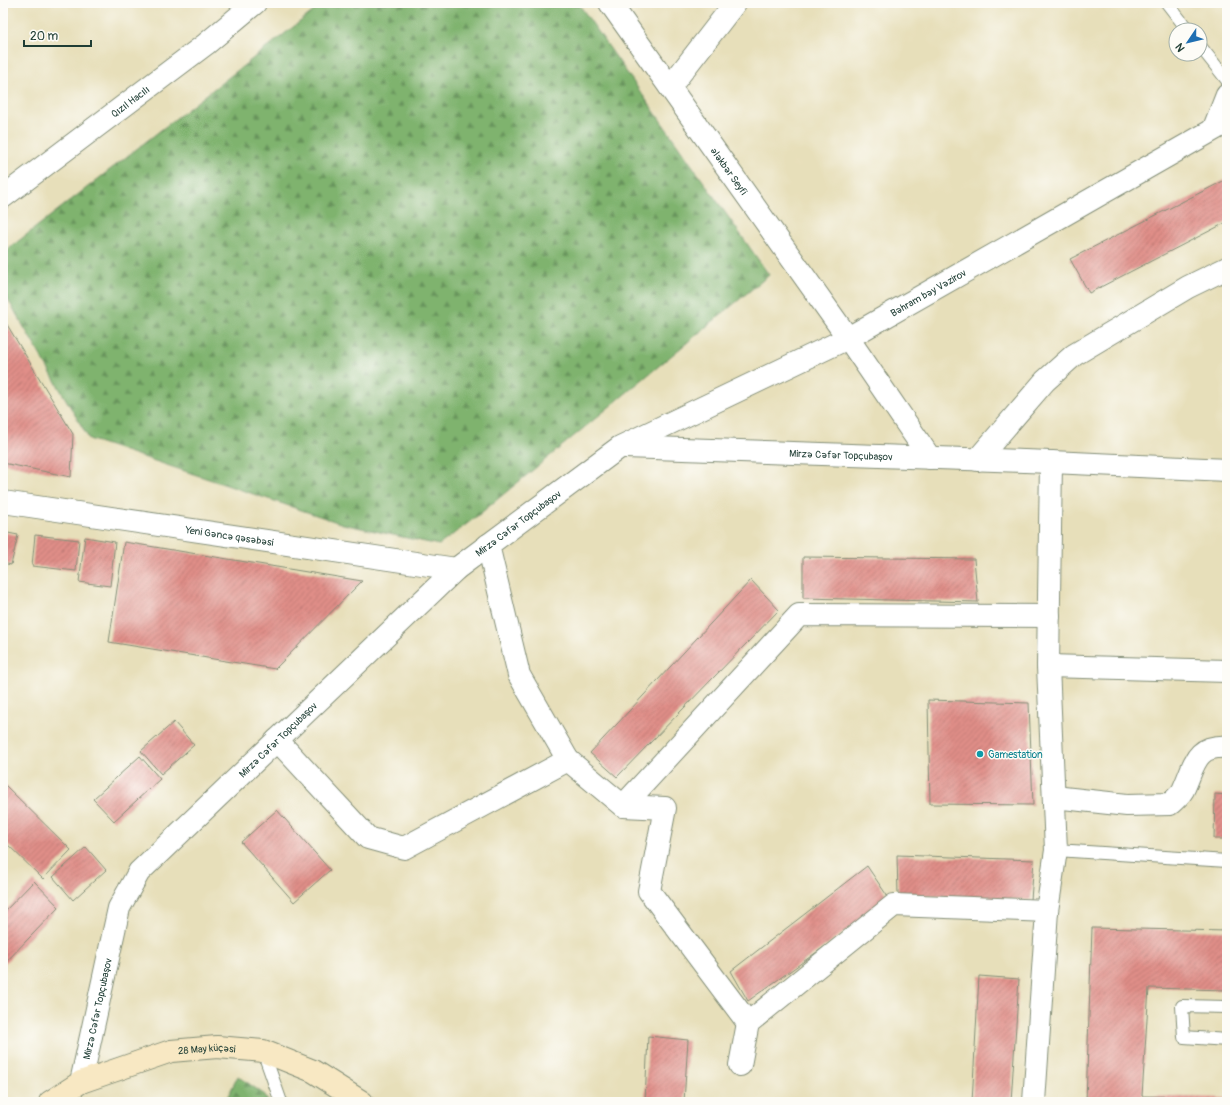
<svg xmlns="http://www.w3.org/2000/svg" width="1230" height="1105" font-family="Pangolin,sans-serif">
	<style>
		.forest { fill: url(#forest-firs); stroke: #4f7851 }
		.building { fill: url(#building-hatch) }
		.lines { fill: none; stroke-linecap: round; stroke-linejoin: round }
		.lane-casing { stroke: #838e77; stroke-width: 14 }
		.street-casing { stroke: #838e77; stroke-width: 24 }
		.secondary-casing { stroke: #838e77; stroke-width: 24 }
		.lane { stroke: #fff; stroke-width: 12 }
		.street { stroke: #fff; stroke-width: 22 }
		.secondary { stroke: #f8e8c3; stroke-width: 22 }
		.culture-dot { fill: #0f9aa8; stroke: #fdfcf7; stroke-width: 1.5 }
		.labels { text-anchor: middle; stroke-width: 3; stroke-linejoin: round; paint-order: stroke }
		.street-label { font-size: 10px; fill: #1f3d34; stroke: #fdfcf7 }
		.culture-label { font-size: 10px; fill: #0d838f; stroke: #fdfcf7; text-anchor: start }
	</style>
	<defs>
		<pattern id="forest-firs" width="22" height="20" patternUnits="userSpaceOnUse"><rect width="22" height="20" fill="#7fb36e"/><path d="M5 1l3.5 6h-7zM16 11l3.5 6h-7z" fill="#67935b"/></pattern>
		<pattern id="building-hatch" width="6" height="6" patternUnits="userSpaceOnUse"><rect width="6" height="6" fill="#e08e88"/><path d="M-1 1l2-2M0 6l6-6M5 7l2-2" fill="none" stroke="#b57570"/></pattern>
	</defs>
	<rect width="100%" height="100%" fill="#fdfcf7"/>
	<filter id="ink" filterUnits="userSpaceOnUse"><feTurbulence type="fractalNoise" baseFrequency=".025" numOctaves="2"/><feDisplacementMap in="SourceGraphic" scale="8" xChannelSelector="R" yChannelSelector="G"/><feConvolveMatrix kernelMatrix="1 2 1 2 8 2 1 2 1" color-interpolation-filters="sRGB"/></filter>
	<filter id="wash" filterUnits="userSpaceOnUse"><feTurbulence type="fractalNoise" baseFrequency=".012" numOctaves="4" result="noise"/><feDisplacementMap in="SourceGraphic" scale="16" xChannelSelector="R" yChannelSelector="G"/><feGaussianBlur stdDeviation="0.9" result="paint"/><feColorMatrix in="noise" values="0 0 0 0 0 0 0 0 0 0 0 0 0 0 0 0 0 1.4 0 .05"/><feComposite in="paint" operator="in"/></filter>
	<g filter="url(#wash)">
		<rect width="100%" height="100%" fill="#e7dfba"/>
		<path class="forest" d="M324 3H578L769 275 476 517 439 545 343 524 89 439 3 291V253Z
			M238 1076 265 1095 268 1102H225Z"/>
		<g id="blocks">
			<path class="building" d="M1227 179V222L1089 293 1070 259Z
				M3 318 73 434 71 477 3 463Z
				M3 532 18 535 11 565 3 563Z
				M35 535 79 540 76 571 32 566Z
				M85 537 115 542 110 586 79 582Z
				M124 542 362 581 275 669 109 642Z
				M803 557 974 559 978 602 803 598Z
				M751 580 779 610 617 777 590 753Z
				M928 700 1029 703 1033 805 930 804Z
				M174 722 194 745 161 774 141 751Z
				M140 756 160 779 114 821 93 799Z
				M3 783 71 850 43 879 3 840Z
				M1215 794 1227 795V839H1214Z
				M277 810 330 870 294 902 241 842Z
				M86 847 106 870 73 900 53 877Z
				M897 855 1034 860 1031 900 898 895Z
				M867 866 890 900 748 1001 731 971Z
				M34 881 59 907 3 965V913Z
				M1092 928 1227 931V990L1149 988 1142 1096 1227 1098V1102H1086Z
				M979 976 1019 979 1011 1102H972Z
				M648 1036 688 1040 684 1102H645Z"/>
		</g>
	</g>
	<g filter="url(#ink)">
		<use href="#blocks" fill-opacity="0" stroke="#838e77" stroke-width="1"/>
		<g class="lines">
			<defs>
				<path id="lane" d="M1167 3 1188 30
					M1200 46 1227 80
					M1056 850 1227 861
					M1227 1007 1182 1006 1184 1037 1227 1040
					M263 1051 281 1102"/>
				<g id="street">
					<path id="s1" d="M610 3 848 338 930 458"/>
					<path d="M670 87 735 3"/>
					<path d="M1214 128 1227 95"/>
					<path id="s2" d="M3 197 206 44 255 3"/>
					<path id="s3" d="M625 447 1051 462 1227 470"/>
					<path d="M977 460 1045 381 1074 355 1188 287 1227 268"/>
					<path id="s4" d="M3 502 456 569"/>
					<path d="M1048 666 1227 671"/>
					<path d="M277 740 368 838 404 848 568 760 519 675 488 545"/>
					<path d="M568 760 623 806 799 615 1049 616"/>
					<path d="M1054 797 1127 805 1170 804C1175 799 1182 794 1184 788 1195 764 1195 745 1227 747"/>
					<path d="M623 806 665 808 649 891 748 1023"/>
					<path d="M740 1065 748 1023 894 905 1047 911"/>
					<path id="s5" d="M81 1082 119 908 139 872 456 569 620 447 848 338 1227 122"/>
					<path d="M1034 1102 1047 911 1056 850 1048 666 1051 462"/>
				</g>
				<g id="secondary">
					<path id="s6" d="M50 1102 81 1082 171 1051 217 1047 263 1051 313 1071 362 1102"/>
				</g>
			</defs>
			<use href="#lane" class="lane-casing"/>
			<use href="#street" class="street-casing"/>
			<use href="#secondary" class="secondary-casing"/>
			<use href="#lane" class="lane"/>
			<use href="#street" class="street"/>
			<use href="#secondary" class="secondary"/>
		</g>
	</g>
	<circle class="culture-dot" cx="980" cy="754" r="4"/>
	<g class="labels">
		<g class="street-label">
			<text dy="4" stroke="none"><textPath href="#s2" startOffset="159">Qızıl Hacılı</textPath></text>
			<text dy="4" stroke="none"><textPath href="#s1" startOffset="206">Ələkbər Seyfi</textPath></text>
			<text dy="4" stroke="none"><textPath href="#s5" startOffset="1207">Bəhram bəy Vəzirov</textPath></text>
			<text dy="4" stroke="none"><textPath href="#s3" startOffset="216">Mirzə Cəfər Topçubaşov</textPath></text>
			<text dy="4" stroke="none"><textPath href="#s5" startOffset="735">Mirzə Cəfər Topçubaşov</textPath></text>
			<text dy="4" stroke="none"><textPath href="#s4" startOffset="229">Yeni Gəncə qəsəbəsi</textPath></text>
			<text dy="4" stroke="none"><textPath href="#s5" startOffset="411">Mirzə Cəfər Topçubaşov</textPath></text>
			<text dy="4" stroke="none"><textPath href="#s5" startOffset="75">Mirzə Cəfər Topçubaşov</textPath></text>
			<text dy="4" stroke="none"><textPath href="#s6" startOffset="168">28 May küçəsi</textPath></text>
		</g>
		<g class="culture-label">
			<text x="988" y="758">Gamestation</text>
		</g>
	</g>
	<rect width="1230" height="1105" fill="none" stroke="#fdfcf7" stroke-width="16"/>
	<g transform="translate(1188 42) rotate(235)"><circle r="19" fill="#fdfcf7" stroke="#a4b0a9"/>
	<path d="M0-3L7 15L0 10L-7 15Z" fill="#1f6fb2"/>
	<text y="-6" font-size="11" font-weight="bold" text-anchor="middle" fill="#1f3d34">N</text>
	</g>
	<path d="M24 40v6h67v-6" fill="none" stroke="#1f3d34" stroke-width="2"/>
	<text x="30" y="40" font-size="12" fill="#1f3d34" stroke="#fdfcf7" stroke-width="3" paint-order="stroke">20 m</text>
</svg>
